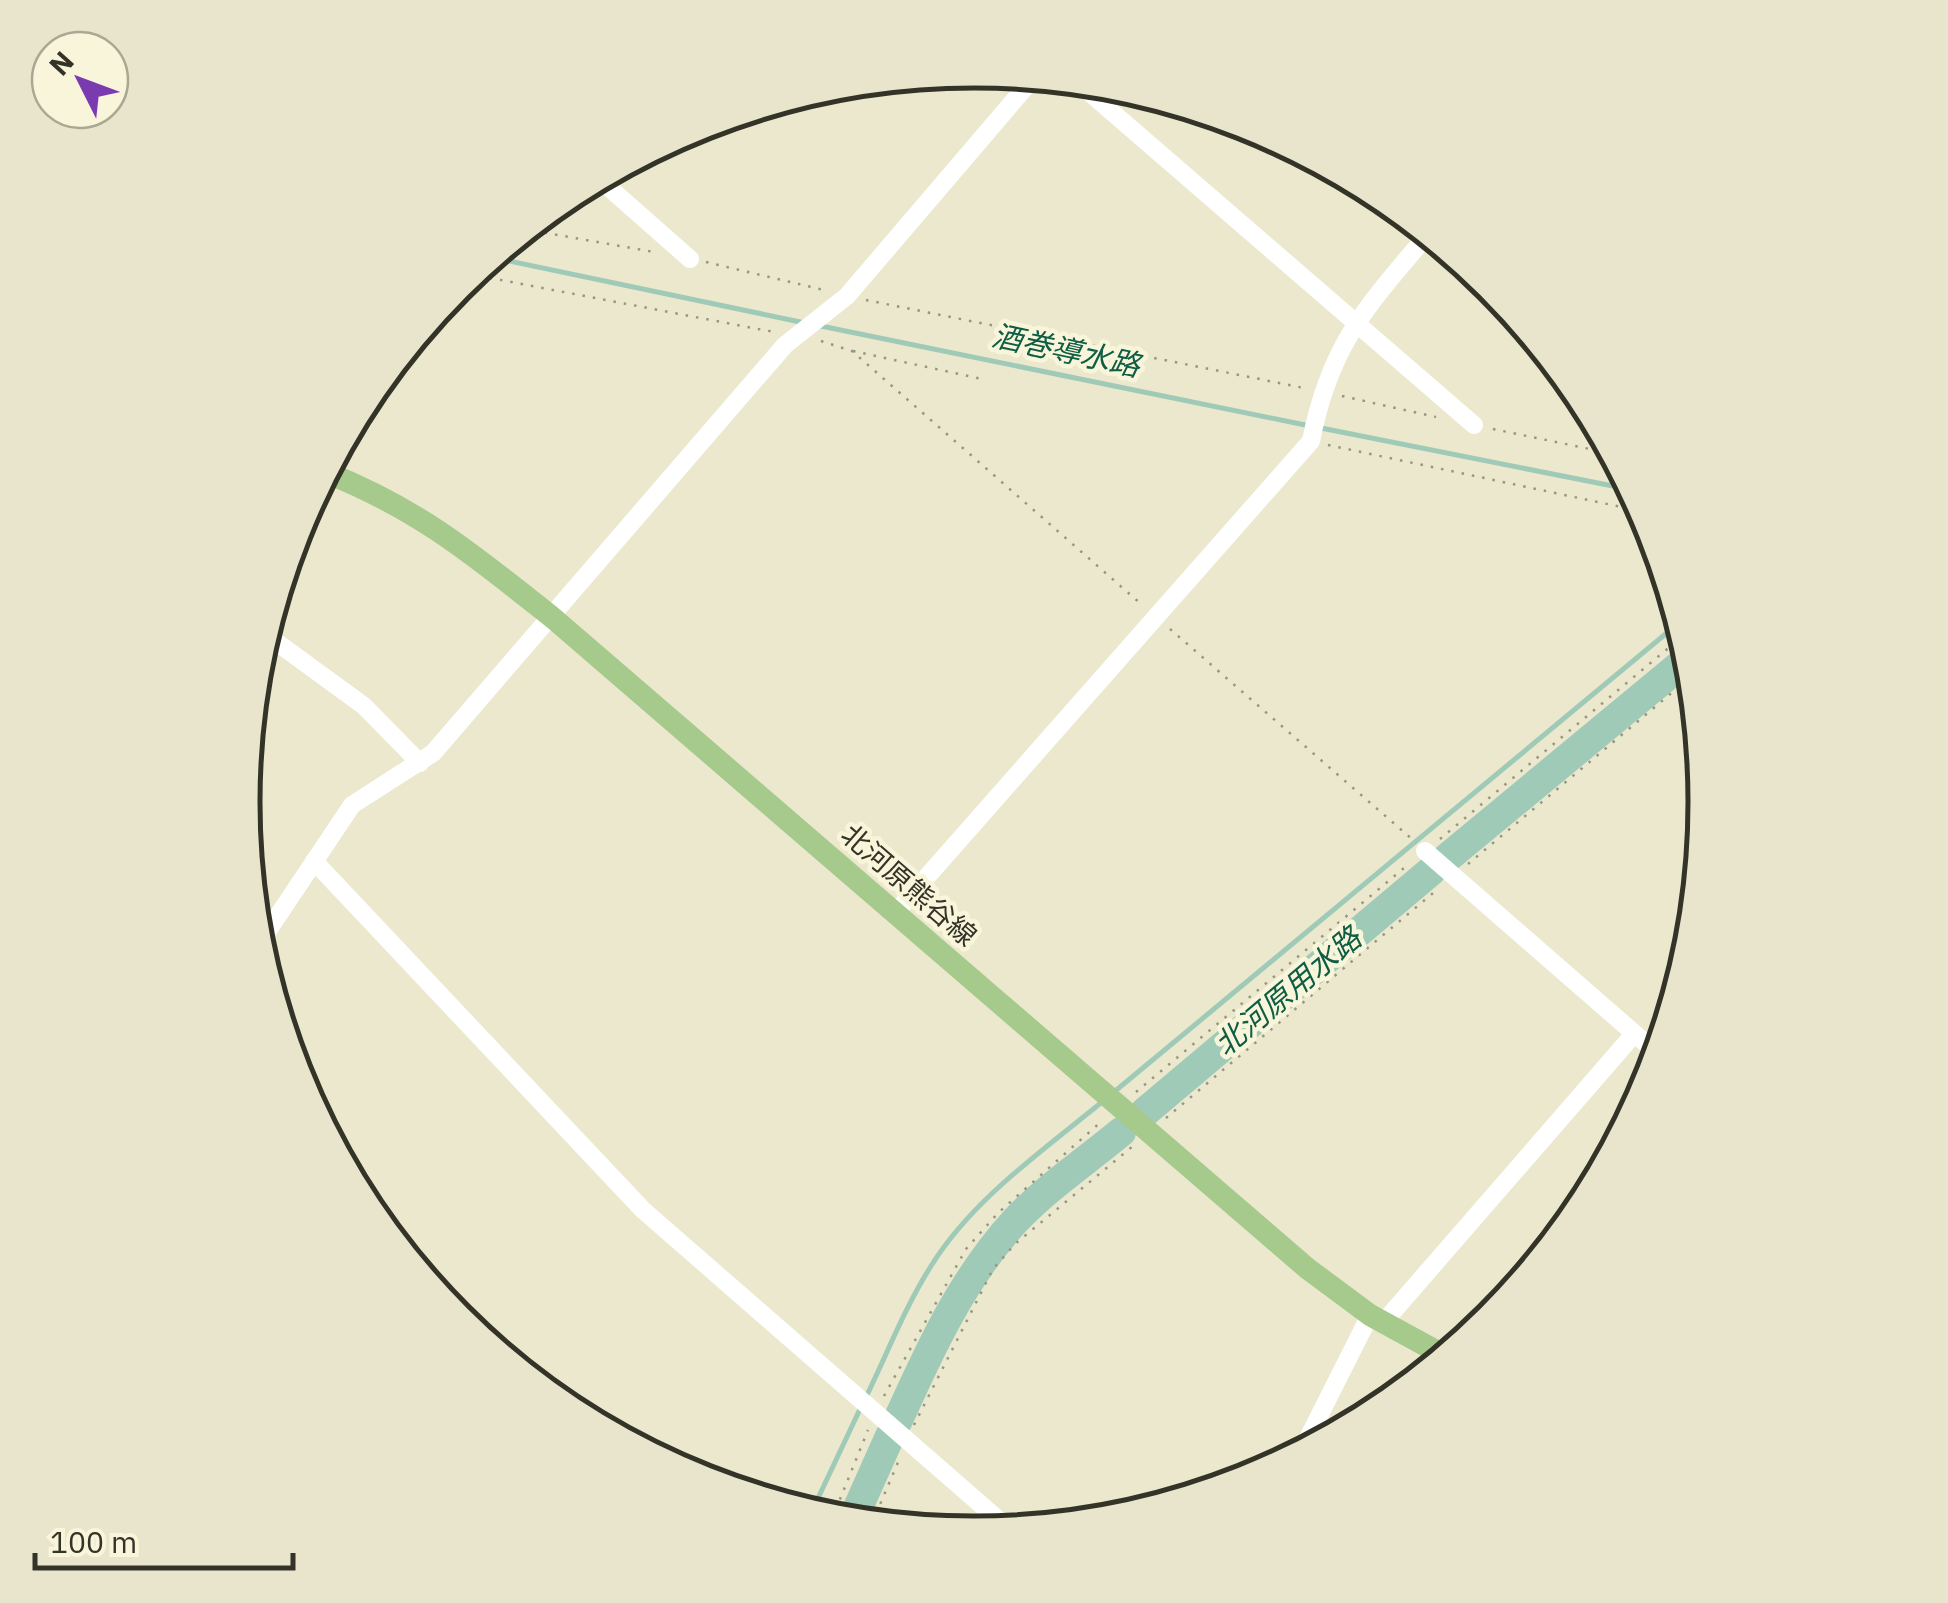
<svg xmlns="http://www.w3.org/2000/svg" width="1948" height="1603" font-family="'IBM Plex Sans','Noto Sans JP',sans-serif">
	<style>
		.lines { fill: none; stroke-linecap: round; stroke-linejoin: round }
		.stream { stroke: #9fcab7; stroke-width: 5 }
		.river { stroke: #9fcab7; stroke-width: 30 }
		.path { stroke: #989682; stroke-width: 2.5; stroke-dasharray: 2.5 8; stroke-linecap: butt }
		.minor { stroke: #fff; stroke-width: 18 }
		.major { stroke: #a6c98c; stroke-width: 22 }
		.labels { text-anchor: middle; stroke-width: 9; stroke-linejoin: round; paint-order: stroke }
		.street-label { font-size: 28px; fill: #343328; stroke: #f8f5da }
		.water-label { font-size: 30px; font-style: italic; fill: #0e5d44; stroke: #f8f5da }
		.rim { fill: none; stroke: #343328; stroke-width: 5 }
	</style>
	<rect width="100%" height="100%" fill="#ebe8cd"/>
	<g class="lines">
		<path class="stream" d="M490 257 805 323
			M816 325 1310 426
			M1321 428 1633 490
			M1114 1092 1680 622
			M866 1397C887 1354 905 1307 931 1266 972 1200 1042 1151 1102 1102
			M811 1513 861 1407"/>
		<path class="river" d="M1447 858 1691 656
			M1145 1112 1431 871
			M898 1420C930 1349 962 1279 1015 1221 1046 1188 1086 1161 1121 1132
			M852 1521 890 1436"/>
		<path class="path" d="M524 229 654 252
			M706 262 824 290
			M469 274 774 332
			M866 300 1304 388
			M821 341 852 351 1141 604
			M853 351 982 379
			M1342 396 1436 417
			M1493 429 1614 454
			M1328 445 1645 512
			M1170 629 1413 840
			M1440 839 1684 635
			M1468 864 1693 675
			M1136 1092 1410 863
			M1166 1118 1439 888
			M884 1396 966 1249 998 1213 1103 1120
			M914 1425 993 1269 1015 1244 1133 1146
			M832 1519 868 1430
			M872 1523 899 1460"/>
		<path class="minor" d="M1075 80 1474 425
			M597 177 690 259
			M264 633 364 706 420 763
			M1425 851 1658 1054
			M314 861 643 1210 1009 1529
			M895 913 1311 441C1330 344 1367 306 1429 233
			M257 947 352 805 433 753 785 345 847 296 1035 76
			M1383 1323 1634 1034
			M1301 1452 1370 1315"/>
		<path class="major" d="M325 472C419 509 475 556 553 618L1308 1269 1370 1315 1445 1356"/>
	</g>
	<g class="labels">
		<g class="street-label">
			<text transform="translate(909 885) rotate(41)" y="10">北河原熊谷線</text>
		</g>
		<g class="water-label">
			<text transform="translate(1066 351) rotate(12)" y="10">酒巻導水路</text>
			<text transform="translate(1288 992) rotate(-40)" y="10">北河原用水路</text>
		</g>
	</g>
	<path d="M0 0H1948V1603H0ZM260 802a714 714 0 1 1 1428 0a714 714 0 1 1-1428 0Z" fill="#e8e5cc" fill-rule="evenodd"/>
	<path class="rim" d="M260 802a714 714 0 1 1 1428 0a714 714 0 1 1-1428 0Z"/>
	<g transform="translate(80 80) rotate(312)"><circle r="48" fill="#f8f5da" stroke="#aaa793" stroke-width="2.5"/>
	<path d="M0-8L18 38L0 25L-18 38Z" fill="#7a3bb0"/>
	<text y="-15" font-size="28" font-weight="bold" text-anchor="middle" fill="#343328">N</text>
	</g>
	<path d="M35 1553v15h258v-15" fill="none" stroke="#343328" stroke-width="5"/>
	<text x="50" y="1553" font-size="30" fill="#343328" stroke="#f8f5da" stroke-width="8" paint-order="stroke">100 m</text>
</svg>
